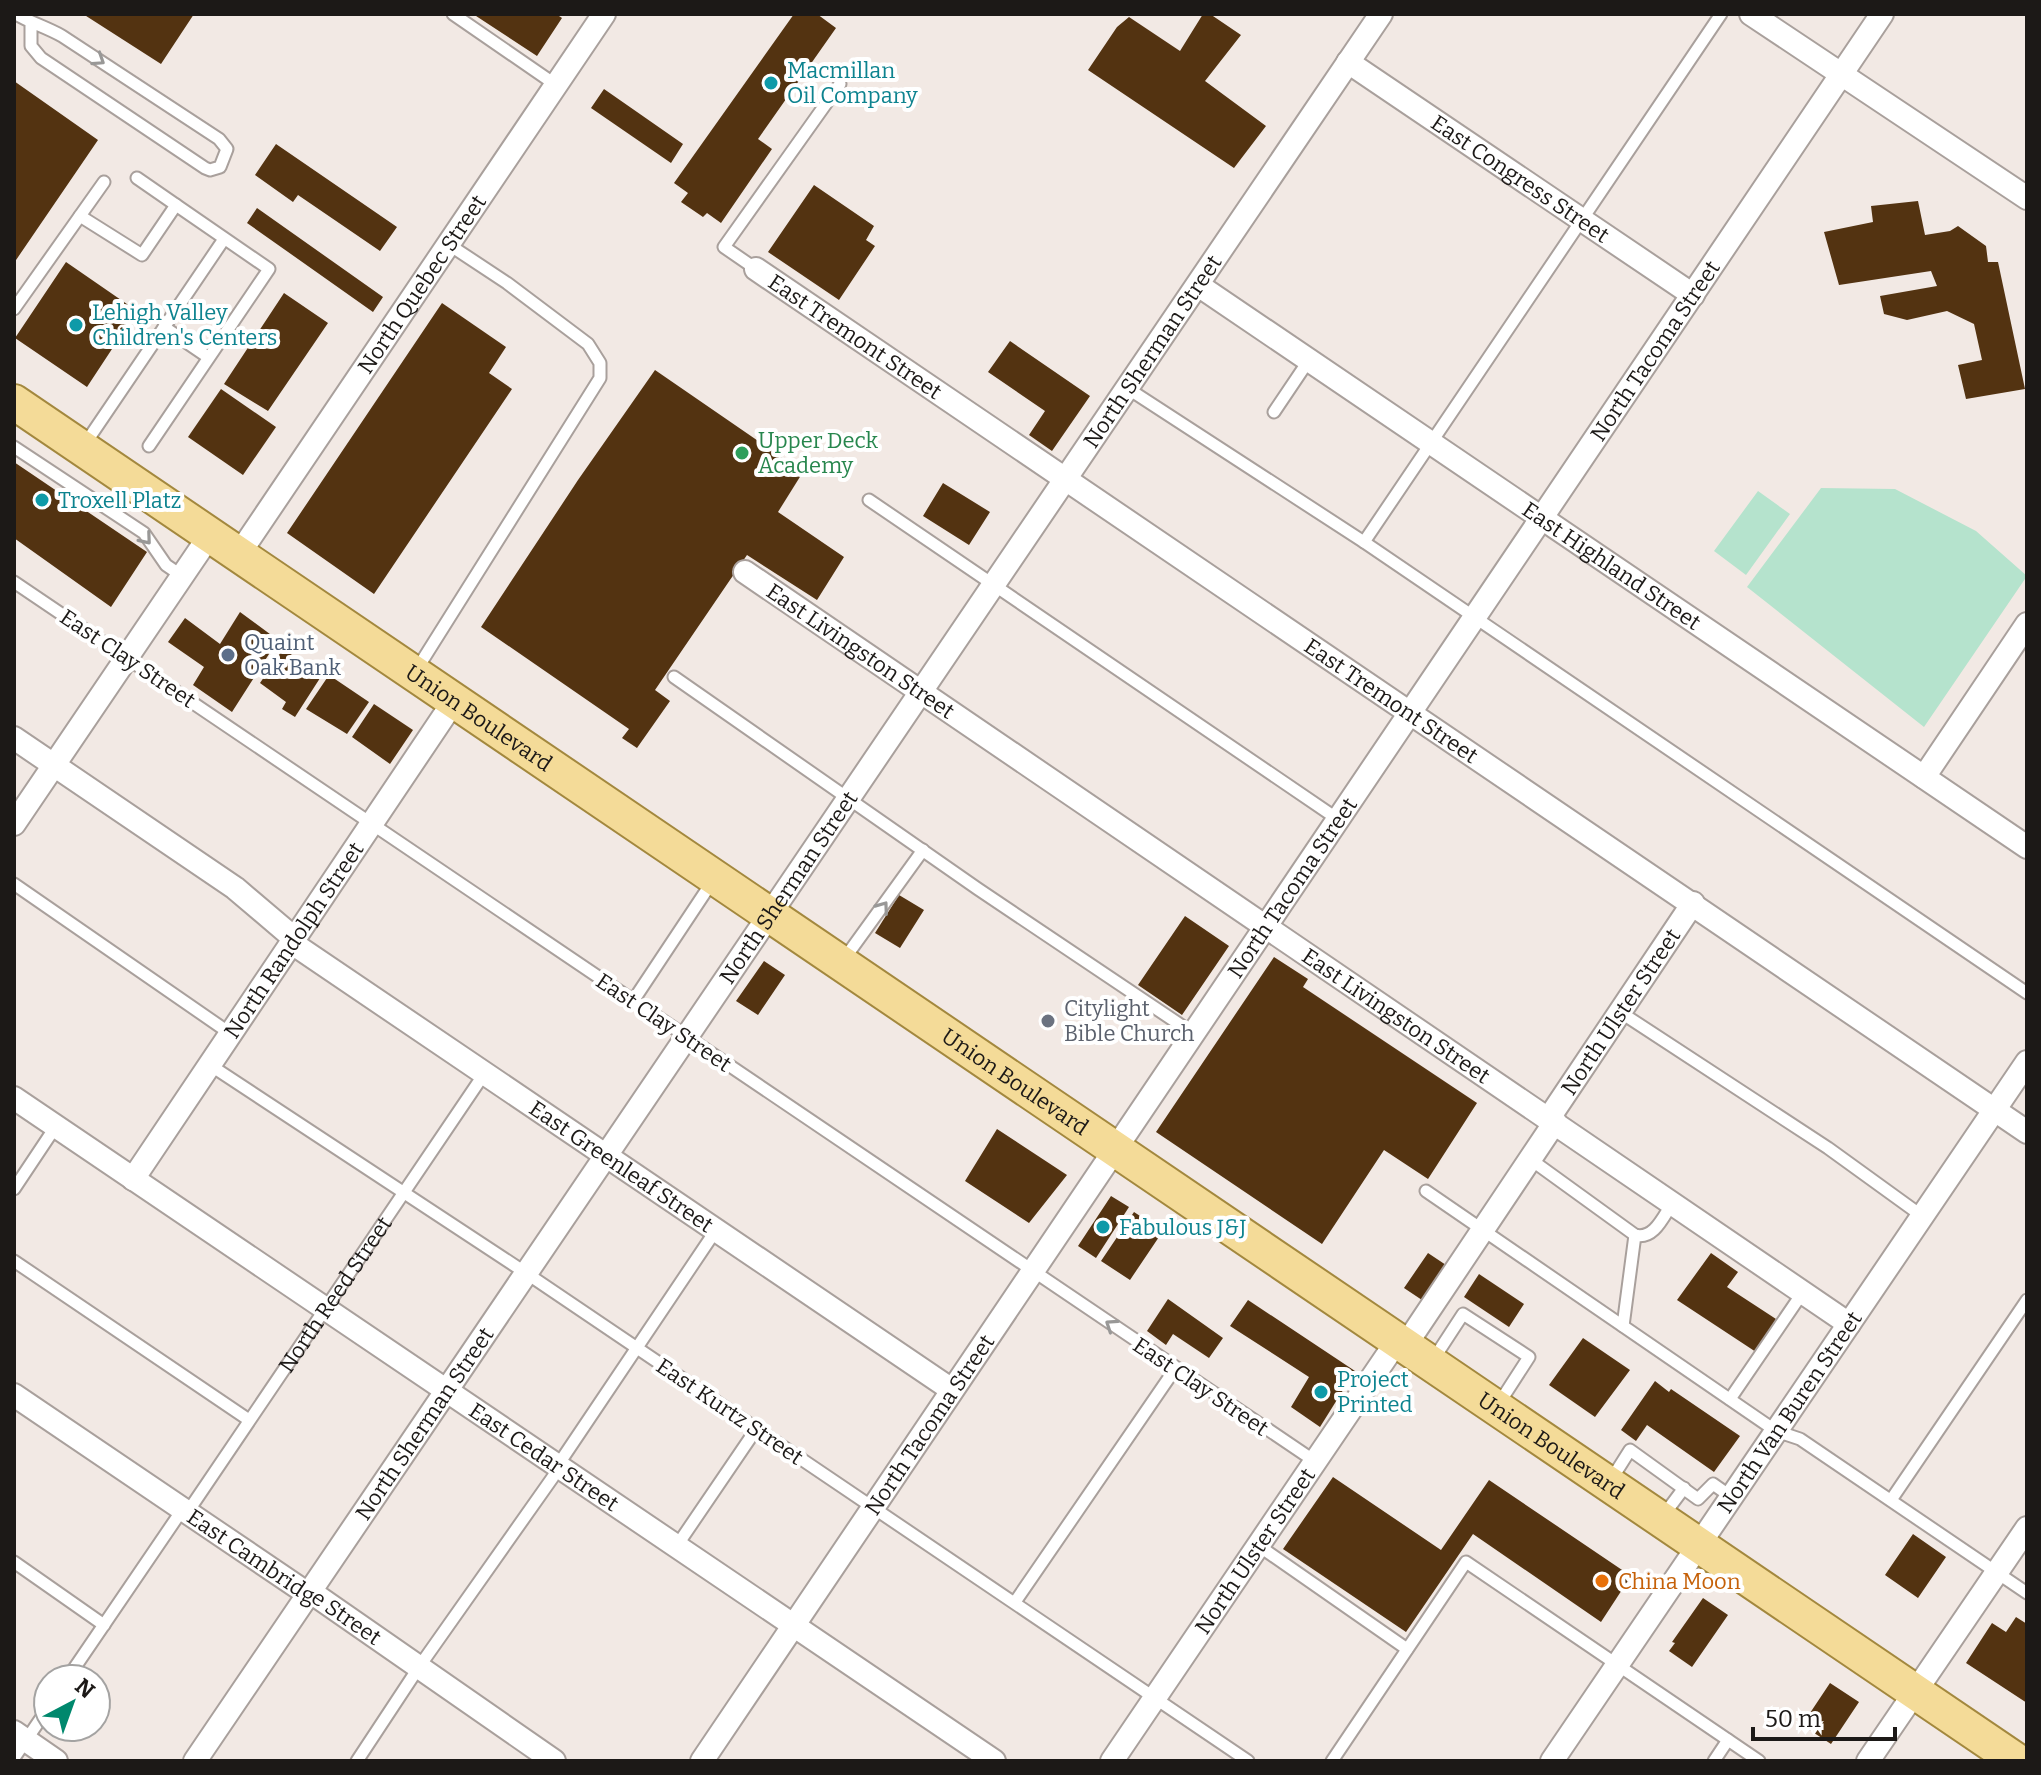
<svg xmlns="http://www.w3.org/2000/svg" width="2041" height="1775" font-family="Bitter,serif">
	<style>
		.green { fill: #b5e3cd }
		.building { fill: #533311 }
		.lines { fill: none; stroke-linecap: round; stroke-linejoin: round }
		.service-casing { stroke: #a9a09c; stroke-width: 15 }
		.minor-casing { stroke: #a9a09c; stroke-width: 26 }
		.primary-casing { stroke: #a3883e; stroke-width: 38 }
		.service { stroke: #fff; stroke-width: 11 }
		.minor { stroke: #fff; stroke-width: 22 }
		.primary { stroke: #f4db98; stroke-width: 34 }
		.oneway { stroke: #999897 }
		.culture-dot { fill: #0f9aa8; stroke: #fff; stroke-width: 3 }
		.leisure-dot { fill: #2e9e5b; stroke: #fff; stroke-width: 3 }
		.service-dot { fill: #5c6f8a; stroke: #fff; stroke-width: 3 }
		.worship-dot { fill: #6b7280; stroke: #fff; stroke-width: 3 }
		.food-dot { fill: #e8710a; stroke: #fff; stroke-width: 3 }
		.labels { text-anchor: middle; stroke-width: 8; stroke-linejoin: round; paint-order: stroke }
		.culture-label { font-size: 22px; fill: #0d838f; stroke: #fff; text-anchor: start }
		.street-label { font-size: 22px; fill: #1c1917; stroke: #fff }
		.leisure-label { font-size: 22px; fill: #27864d; stroke: #fff; text-anchor: start }
		.service-label { font-size: 22px; fill: #4e5e75; stroke: #fff; text-anchor: start }
		.worship-label { font-size: 22px; fill: #5b616d; stroke: #fff; text-anchor: start }
		.food-label { font-size: 22px; fill: #c56008; stroke: #fff; text-anchor: start }
	</style>
	<rect width="100%" height="100%" fill="#f2e9e4"/>
	<path class="green" d="M1821 488 1895 489 1976 531 2027 576 1924 727 1747 587Z
		M1758 491 1790 514 1746 575 1714 551Z"/>
	<path class="building" d="M83 14H194L161 64Z
		M473 14H556L562 18 537 56Z
		M794 14H817L836 28 758 139 772 149 721 223 707 213 703 217 681 202 688 193 674 183Z
		M1203 14H1210L1241 35 1205 81 1266 126 1234 168 1088 70 1117 27 1129 17 1180 51Z
		M14 81 98 140 14 263Z
		M604 89 683 144 671 163 591 108Z
		M276 144 397 227 380 251 298 195 293 202 255 175Z
		M814 185 874 226 866 240 875 246 839 300 768 252Z
		M1918 201 1925 235 1950 231 1958 226 1986 246 1988 262H1998L2025 389 1966 399 1958 365 1982 360 1974 324 1947 311 1907 320 1884 314 1880 296 1937 286 1931 271 1839 285 1824 232 1873 222 1871 206Z
		M257 208 383 297 373 312 247 223Z
		M66 262 137 311 87 387 15 338Z
		M284 293 328 323 268 411 224 384Z
		M442 303 506 347 489 373 512 389 374 594 287 533Z
		M1010 341 1090 396 1052 451 1029 435 1045 411 988 372Z
		M655 370 803 472 778 512 844 557 817 600 747 555 655 690 670 701 637 748 622 738 629 729 481 627 578 480Z
		M221 389 276 427 243 475 188 437Z
		M14 462 147 552 111 607 14 538Z
		M943 483 990 512 969 545 923 516Z
		M240 612 278 640 232 712 193 685 204 667 168 642 185 618 220 644Z
		M283 649 322 675 295 717 282 709 286 702 260 683Z
		M329 675 369 702 347 734 306 709Z
		M374 704 413 730 390 764 352 737Z
		M899 895 924 910 900 948 875 933Z
		M1185 916 1229 946 1182 1015 1138 985Z
		M1274 957 1308 979 1303 987 1477 1103 1428 1179 1384 1150 1322 1244 1156 1132Z
		M764 961 785 975 758 1015 736 1001Z
		M997 1129 1067 1175 1029 1223 965 1181Z
		M1111 1196 1129 1207 1096 1258 1078 1246Z
		M1134 1212 1163 1231 1130 1280 1101 1261Z
		M1428 1253 1446 1265 1422 1300 1404 1288Z
		M1711 1253 1738 1272 1727 1287 1776 1319 1756 1352 1677 1300Z
		M1479 1274 1524 1304 1509 1327 1464 1297Z
		M1168 1299 1223 1338 1209 1358 1173 1334 1166 1345 1147 1331Z
		M1248 1300 1355 1371 1320 1427 1291 1407 1309 1377 1230 1326Z
		M1583 1338 1630 1370 1595 1417 1549 1385Z
		M1655 1381 1669 1392 1671 1389 1740 1436 1714 1472 1647 1425 1636 1441 1621 1430Z
		M1333 1477 1441 1550 1489 1480 1631 1576 1601 1622 1473 1534 1406 1632 1283 1549Z
		M1913 1534 1946 1557 1918 1598 1885 1575Z
		M1703 1598 1728 1615 1692 1667 1669 1651 1675 1643 1672 1642Z
		M2016 1617 2027 1624V1703L1966 1663 1992 1623 2006 1632Z
		M1830 1683 1859 1702 1831 1744 1802 1725Z"/>
	<g class="lines">
		<defs>
			<g id="service">
				<path d="M16 14C31 23 46 27 62 36L219 139 227 149 220 167 210 170 205 168 41 58 31 46V24"/>
				<path d="M453 14 556 85"/>
				<path d="M80 216 142 255 176 205 137 178"/>
				<path d="M756 269 724 247 840 84"/>
				<path d="M14 309 104 182"/>
				<path d="M164 327 208 357"/>
				<path d="M1127 388 1364 542 2027 993"/>
				<path d="M1274 412 1309 360"/>
				<path d="M85 444 224 239"/>
				<path d="M149 446 269 269 176 205"/>
				<path d="M14 447 144 533 166 565 182 576"/>
				<path d="M869 500 1339 820"/>
				<path d="M1364 542 1721 14"/>
				<path d="M14 582 1316 1462"/>
				<path d="M417 669 600 378V363L588 344 507 283 448 244"/>
				<path d="M674 677 978 889 1194 1034"/>
				<path d="M14 884 231 1034"/>
				<path d="M842 962 923 850"/>
				<path d="M633 1001 712 882"/>
				<path d="M1620 1012 1828 1148 1922 1216"/>
				<path d="M210 1065 526 1273 1248 1761"/>
				<path d="M1530 1159 1635 1235C1654 1240 1663 1217 1673 1202"/>
				<path d="M14 1189 56 1126"/>
				<path d="M1426 1191 1776 1431 1800 1439 2027 1593"/>
				<path d="M14 1261 249 1420"/>
				<path d="M1623 1326 1635 1235"/>
				<path d="M1433 1360 1463 1314 1529 1357 1498 1405"/>
				<path d="M1730 1399 1803 1292"/>
				<path d="M1611 1480 1630 1450 1698 1499 1713 1484 1730 1496"/>
				<path d="M1891 1500 2027 1300"/>
				<path id="s1" d="M187 1513 484 1074"/>
				<path d="M1663 1516 1684 1488"/>
				<path d="M1259 1546 1407 1649"/>
				<path d="M676 1547 757 1428"/>
				<path d="M14 1562 104 1625"/>
				<path d="M1015 1602 1175 1369"/>
				<path d="M67 1679 178 1516"/>
				<path d="M14 1758 48 1708"/>
				<path d="M357 1761 419 1667 553 1477 558 1465 716 1230"/>
				<path d="M1332 1761 1466 1562 1759 1761"/>
				<path d="M1714 1761 1728 1740"/>
			</g>
			<g id="minor">
				<path d="M1751 14 2027 198"/>
				<path id="s2" d="M1348 62 1693 295"/>
				<path id="s3" d="M756 269 2027 1132"/>
				<path id="s4" d="M1198 285 2027 847"/>
				<path id="s5" d="M239 554 604 14"/>
				<path id="s6" d="M745 572 1849 1324"/>
				<path d="M14 738 235 888 295 939"/>
				<path d="M1924 777 2027 624"/>
				<path d="M14 824 210 535"/>
				<path id="s7" d="M292 943 952 1390"/>
				<path id="s8" d="M14 1098 994 1761"/>
				<path id="s9" d="M1549 1118 1693 903"/>
				<path id="s10" d="M133 1179 454 701"/>
				<path d="M1405 1346 1555 1122"/>
				<path id="s11" d="M14 1395 308 1594 318 1597 554 1761"/>
				<path d="M14 1732 56 1761"/>
				<path id="s12" d="M195 1761 1381 14"/>
				<path id="s13" d="M702 1761 1882 14"/>
				<path id="s14" d="M1112 1761 1397 1341"/>
				<path id="s15" d="M1552 1761 2027 1062"/>
				<path d="M1868 1761 2027 1528"/>
			</g>
			<g id="primary">
				<path id="s16" d="M14 402 2017 1761"/>
			</g>
		</defs>
		<use href="#service" class="service-casing"/>
		<use href="#minor" class="minor-casing"/>
		<use href="#primary" class="primary-casing"/>
		<use href="#service" class="service"/>
		<use href="#minor" class="minor"/>
		<use href="#primary" class="primary"/>
	</g>
	<defs><path id="oneway-chevron" d="M-2-3.5L2.5 0L-2 3.5" fill="none" stroke-width="1.6" stroke-linecap="round" stroke-linejoin="round" transform="scale(2)"/></defs>
	<g class="oneway">
		<use href="#oneway-chevron" transform="translate(99 60) rotate(33)"/>
		<use href="#oneway-chevron" transform="translate(146 539) rotate(50)"/>
		<use href="#oneway-chevron" transform="translate(883 907) rotate(-54)"/>
		<use href="#oneway-chevron" transform="translate(1111 1325) rotate(-146)"/>
	</g>
	<g class="culture-dot">
		<circle cx="771" cy="83" r="8"/>
		<circle cx="76" cy="325" r="8"/>
		<circle cx="42" cy="500" r="8"/>
		<circle cx="1103" cy="1227" r="8"/>
		<circle cx="1321" cy="1392" r="8"/>
	</g>
	<circle class="leisure-dot" cx="742" cy="453" r="8"/>
	<circle class="service-dot" cx="228" cy="655" r="8"/>
	<circle class="worship-dot" cx="1048" cy="1021" r="8"/>
	<circle class="food-dot" cx="1602" cy="1581" r="8"/>
	<g class="labels">
		<g class="culture-label">
			<text x="787" y="78">Macmillan<tspan x="787" dy="25">Oil Company</tspan></text>
			<text x="92" y="320">Lehigh Valley<tspan x="92" dy="25">Children's Centers</tspan></text>
			<text x="58" y="508">Troxell Platz</text>
			<text x="1119" y="1235">Fabulous J&amp;J</text>
			<text x="1337" y="1387">Project<tspan x="1337" dy="25">Printed</tspan></text>
		</g>
		<g class="street-label">
			<text dy="8" stroke="none"><textPath href="#s2" startOffset="208">East Congress Street</textPath></text>
			<text dy="8" stroke="none"><textPath href="#s5" startOffset="326">North Quebec Street</textPath></text>
			<text dy="8" stroke="none"><textPath href="#s3" startOffset="120">East Tremont Street</textPath></text>
			<text dy="8" stroke="none"><textPath href="#s13" startOffset="1702">North Tacoma Street</textPath></text>
			<text dy="8" stroke="none"><textPath href="#s12" startOffset="1704">North Sherman Street</textPath></text>
			<text dy="8" stroke="none"><textPath href="#s4" startOffset="500">East Highland Street</textPath></text>
			<text dy="8" stroke="none"><textPath href="#s6" startOffset="140">East Livingston Street</textPath></text>
			<text transform="translate(128 658) rotate(34)" y="8">East Clay Street</text>
			<text dy="8" stroke="none"><textPath href="#s3" startOffset="768">East Tremont Street</textPath></text>
			<text dy="8" stroke="none"><textPath href="#s16" startOffset="562">Union Boulevard</textPath></text>
			<text dy="8" stroke="none"><textPath href="#s12" startOffset="1056">North Sherman Street</textPath></text>
			<text dy="8" stroke="none"><textPath href="#s13" startOffset="1054">North Tacoma Street</textPath></text>
			<text dy="8" stroke="none"><textPath href="#s10" startOffset="288">North Randolph Street</textPath></text>
			<text dy="8" stroke="none"><textPath href="#s9" startOffset="128">North Ulster Street</textPath></text>
			<text dy="8" stroke="none"><textPath href="#s6" startOffset="788">East Livingston Street</textPath></text>
			<text transform="translate(664 1022) rotate(34)" y="8">East Clay Street</text>
			<text dy="8" stroke="none"><textPath href="#s16" startOffset="1210">Union Boulevard</textPath></text>
			<text dy="8" stroke="none"><textPath href="#s7" startOffset="398">East Greenleaf Street</textPath></text>
			<text dy="8" stroke="none"><textPath href="#s1" startOffset="264">North Reed Street</textPath></text>
			<text transform="translate(1201 1386) rotate(34)" y="8">East Clay Street</text>
			<text transform="translate(730 1411) rotate(34)" y="8">East Kurtz Street</text>
			<text dy="8" stroke="none"><textPath href="#s15" startOffset="422">North Van Buren Street</textPath></text>
			<text dy="8" stroke="none"><textPath href="#s12" startOffset="408">North Sherman Street</textPath></text>
			<text dy="8" stroke="none"><textPath href="#s13" startOffset="406">North Tacoma Street</textPath></text>
			<text dy="8" stroke="none"><textPath href="#s16" startOffset="1858">Union Boulevard</textPath></text>
			<text dy="8" stroke="none"><textPath href="#s8" startOffset="640">East Cedar Street</textPath></text>
			<text dy="8" stroke="none"><textPath href="#s14" startOffset="254">North Ulster Street</textPath></text>
			<text dy="8" stroke="none"><textPath href="#s11" startOffset="326">East Cambridge Street</textPath></text>
		</g>
		<g class="leisure-label">
			<text x="758" y="448">Upper Deck<tspan x="758" dy="25">Academy</tspan></text>
		</g>
		<g class="service-label">
			<text x="244" y="650">Quaint<tspan x="244" dy="25">Oak Bank</tspan></text>
		</g>
		<g class="worship-label">
			<text x="1064" y="1016">Citylight<tspan x="1064" dy="25">Bible Church</tspan></text>
		</g>
		<g class="food-label">
			<text x="1618" y="1589">China Moon</text>
		</g>
	</g>
	<rect width="2041" height="1775" fill="none" stroke="#1c1917" stroke-width="32"/>
	<g transform="translate(72 1703) rotate(41)"><circle r="38" fill="#ffffff" stroke="#a4a3a2" stroke-width="2"/>
	<path d="M0-6L14 30L0 20L-14 30Z" fill="#00886d"/>
	<text y="-12" font-size="22" font-weight="bold" text-anchor="middle" fill="#1c1917">N</text>
	</g>
	<path d="M1753 1727v12h142v-12" fill="none" stroke="#1c1917" stroke-width="4"/>
	<text x="1765" y="1727" font-size="24" fill="#1c1917" stroke="#ffffff" stroke-width="6" paint-order="stroke">50 m</text>
</svg>
